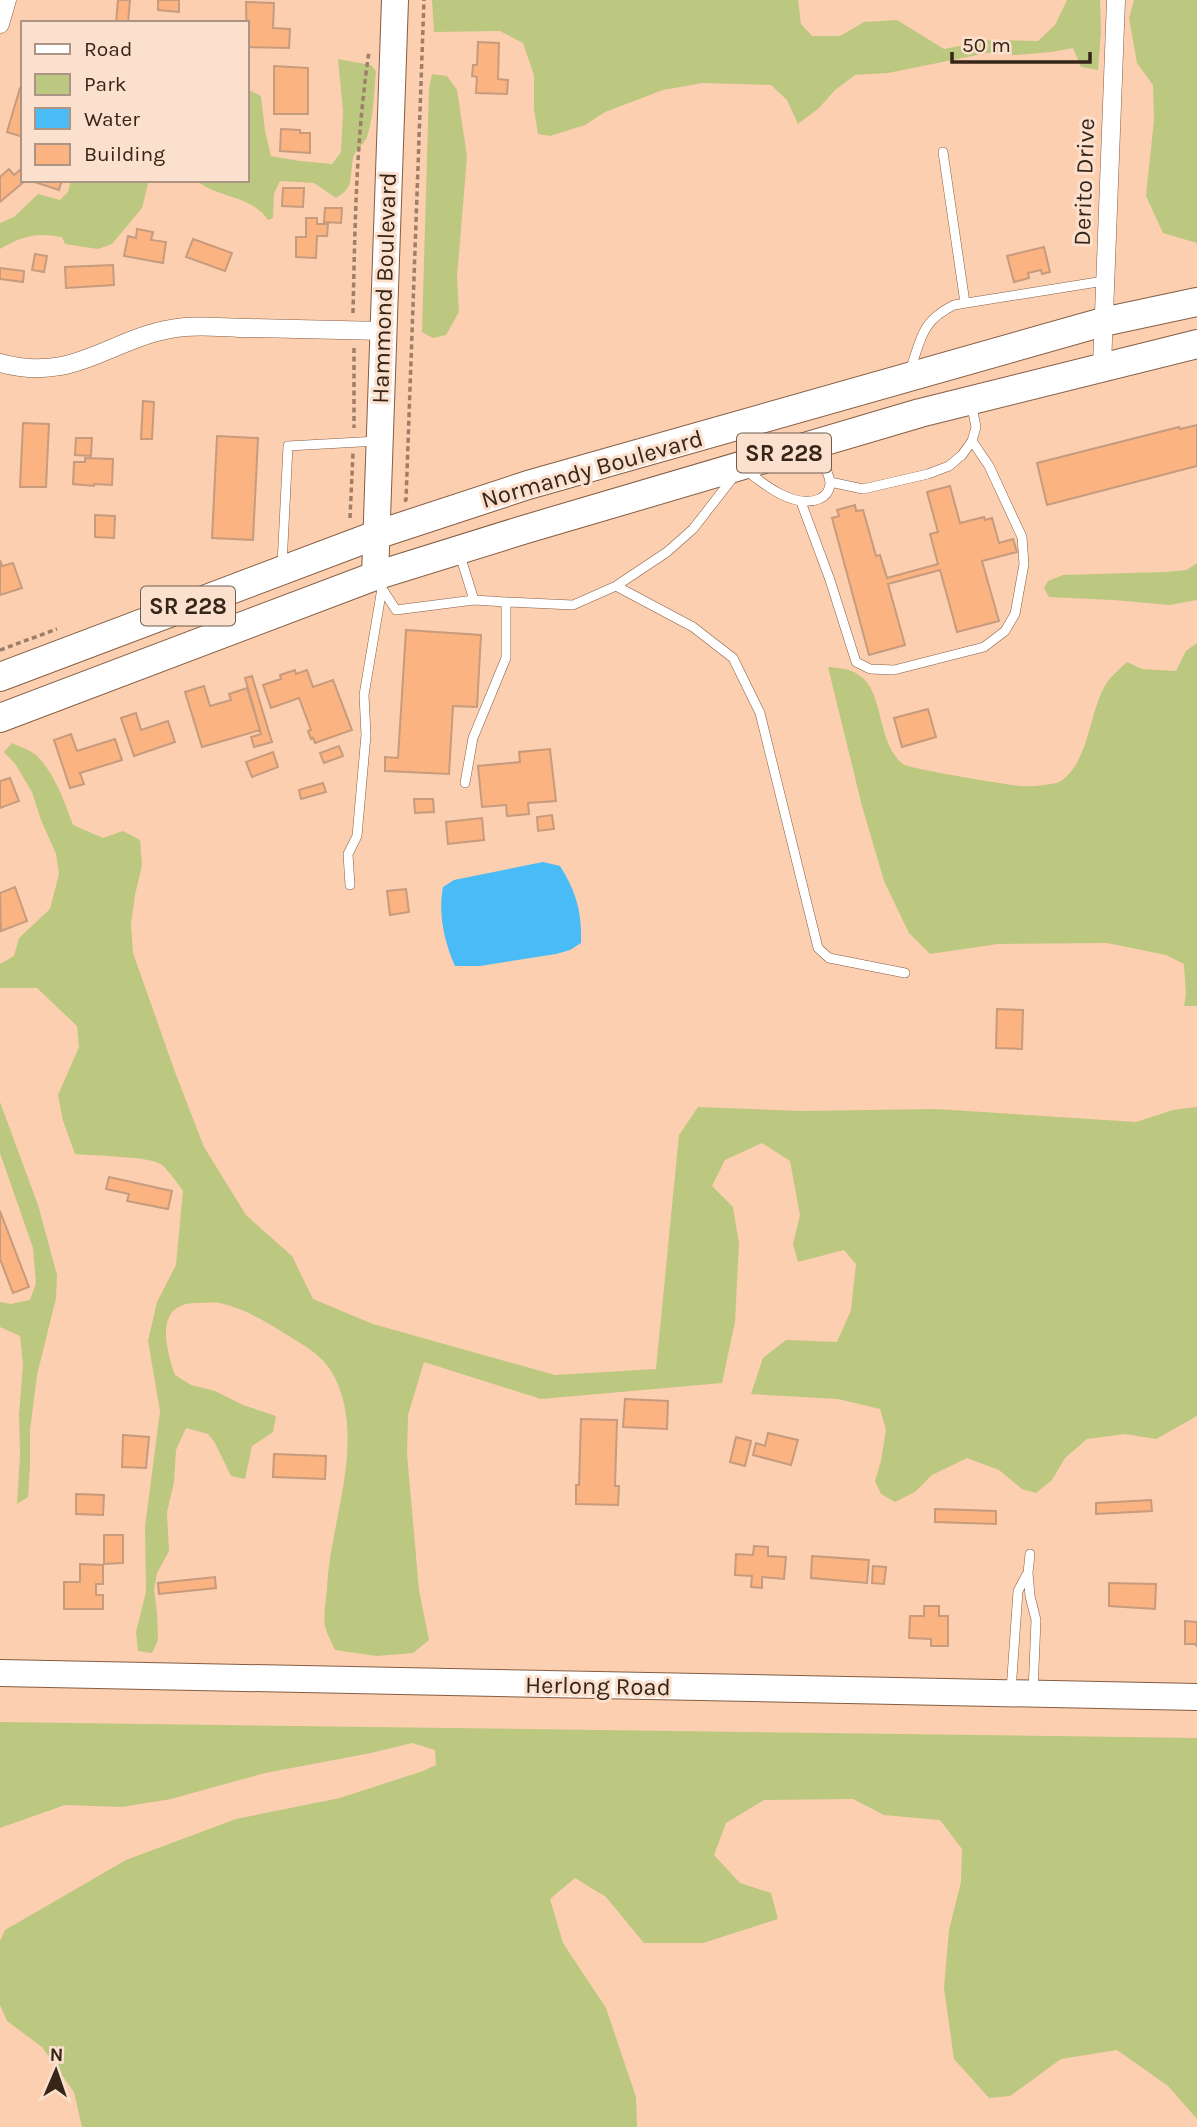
<svg xmlns="http://www.w3.org/2000/svg" width="1197" height="2127" font-family="Karla,sans-serif">
	<style>
		.green { fill: #bcc77f }
		.water { fill: #49bbf7 }
		.building { fill: #fbb381; stroke: #c69b7e; stroke-width: 2 }
		.lines { fill: none; stroke-linecap: round; stroke-linejoin: round }
		.lane-casing { stroke: #845d42; stroke-width: 10 }
		.street-casing { stroke: #845d42; stroke-width: 19 }
		.secondary-casing { stroke: #845d42; stroke-width: 28 }
		.primary-casing { stroke: #845d42; stroke-width: 30 }
		.path { stroke: #9e7e69; stroke-width: 3.5; stroke-dasharray: 5 3.5; stroke-linecap: butt }
		.lane { stroke: #fff; stroke-width: 9 }
		.street { stroke: #fff; stroke-width: 18 }
		.secondary { stroke: #fff; stroke-width: 26 }
		.primary { stroke: #fff; stroke-width: 28 }
		.labels { text-anchor: middle; stroke-width: 6; stroke-linejoin: round; paint-order: stroke }
		.shield { fill: #fce0ce; stroke: #715d4f; stroke-width: 2 }
		.shield-label { font-size: 23px; font-weight: bold; fill: #362519 }
		.street-label { font-size: 24px; fill: #362519; stroke: #fce0ce }
	</style>
	<rect width="100%" height="100%" fill="#fccfb1"/>
	<path class="green" d="M432 0H798L801 24 812 36H840L864 22 897 20 944 49 990 40 1038 41 1055 25 1067 0H1100L1101 31 1098 70 1081 67 1073 48 1051 52 1015 55 987 53 888 73 855 75 835 90 819 108 798 124 787 100 771 85 703 83 663 90 605 112 585 125 550 136 538 134 534 109V75L523 43 500 31 434 32Z
		M1134 0H1197V243L1163 233 1146 196 1154 120 1153 85 1137 63 1129 18Z
		M338 59 371 65 376 71C374 92 374 116 367 137 364 144 357 148 354 155 348 175 357 186 336 198L314 183 280 181 274 194 273 218 268 220C255 201 235 199 215 191 208 189 202 184 195 180H247V89L261 96 265 131 271 156 300 161 332 164 341 152 343 111Z
		M432 74 447 76 457 90 467 156 457 277 459 312 446 335 433 338 422 332 429 88Z
		M71 180H149L142 208 112 244 98 249 65 244 62 237C36 232 22 236 0 249V223L14 217 38 194 60 200 68 192Z
		M1197 563V600L1170 605 1113 600 1049 597 1044 588 1048 581 1063 575 1165 572 1187 570Z
		M1197 643V1006H1184L1186 994 1184 964 1166 955 1107 943 998 944 930 954 909 933 884 881 862 806 828 667C838 668 850 668 859 675 885 692 876 743 903 764 910 769 1004 784 1019 786 1027 787 1055 785 1061 781 1091 760 1088 710 1108 681 1113 674 1121 668 1127 662L1142 669 1176 671 1186 651Z
		M12 743C20 747 31 750 37 756 55 774 64 801 73 825L103 838 123 831 140 840 142 865 135 895 131 924 133 953 175 1072 204 1147 246 1215 292 1256 313 1299 373 1324 555 1375 656 1369 679 1135 698 1107 800 1111 936 1109 1136 1122 1173 1110 1197 1107V1416L1156 1439 1125 1434 1087 1439 1065 1458 1052 1480 1036 1493 1022 1489 999 1470 967 1458 932 1475 915 1492 895 1502 881 1494 875 1481 881 1461 886 1430 880 1409 838 1399 751 1394 763 1358 786 1340 837 1342 851 1310 856 1264 844 1250 798 1262 793 1244 800 1215 790 1161 762 1143 725 1160 712 1186 733 1207 739 1243 735 1322 722 1383 541 1399 424 1362 408 1415 407 1454 419 1590 429 1640 413 1653 377 1656 335 1650C332 1643 327 1634 325 1626 323 1615 326 1600 327 1589 330 1520 367 1441 334 1376 324 1356 305 1346 287 1335 267 1322 243 1308 220 1303 213 1302 205 1303 198 1303 154 1302 165 1347 175 1375L191 1385 215 1391 243 1405 276 1416 273 1432 252 1446 245 1479 231 1476 215 1443 208 1434 186 1428 176 1450 174 1482 167 1512 169 1551 157 1573 154 1590 157 1612 158 1640 152 1653 138 1651 136 1632 146 1592 145 1527 160 1411 148 1341 157 1302 176 1265 183 1191C177 1183 170 1172 162 1165 152 1156 92 1156 75 1154L63 1121 58 1095 79 1047 77 1026 37 988H0V964L14 956 19 938 50 909 59 874 56 854 41 820 32 792 16 765 4 752Z
		M0 1102 38 1205 57 1275 56 1298 37 1375 30 1430V1467L28 1497 17 1504 20 1456 19 1415 23 1365 20 1336 0 1327V1302L11 1304 30 1300 36 1283 33 1248 0 1153Z
		M0 1722 1197 1738V2119L1168 2086 1117 2050 1061 2059 1010 2096 989 2098 954 2059 944 1988 949 1930 961 1882 962 1849 940 1820 884 1815 853 1799 764 1800 726 1823 714 1855 740 1883 771 1893 778 1919 703 1943H644L606 1897 575 1878 550 1899 563 1943 606 2008 636 2097 637 2127H82L74 2092 42 2047 7 2021 0 2005V1941L5 1930 126 1860 236 1819 340 1798 423 1771 436 1765 435 1750 412 1743 371 1753 265 1773 171 1799 122 1807 65 1805 0 1828Z"/>
	<path class="water" d="M543 862 560 866C576 891 582 912 581 943L570 950 556 954 480 966H455C444 941 438 914 443 887L454 880Z"/>
	<path class="building" d="M118 0H130L128 23H116Z
		M158 0H179V12L158 10Z
		M246 2 274 3 273 28 290 29 289 48 247 47Z
		M478 42 499 43 498 79 508 80 507 94 476 93 477 77 472 76 473 65H477Z
		M274 66 308 68V114H274Z
		M20 88 23 89V137L7 132Z
		M281 129 300 130V133H310V153L280 151Z
		M9 169 14 175 20 170 23 174V180H26L0 202V177Z
		M35 180H62L59 190 34 182Z
		M283 188H304L303 207 282 206Z
		M325 208H342L341 223 324 222Z
		M306 218H317V224H328L327 236H317L316 258 296 257V237H306Z
		M137 229 153 232 151 240 166 242 163 263 124 256 128 236 136 238Z
		M193 239 232 253 225 271 186 257Z
		M1044 247 1050 272 1042 274 1041 270 1028 273 1029 278 1014 282 1007 256Z
		M35 254 47 256 44 272 32 270Z
		M113 265 114 285 66 288 65 267Z
		M0 268 24 271 23 282 0 279Z
		M143 401 154 402 152 439H141Z
		M23 423 49 424 46 487H20Z
		M1197 425V466L1047 505 1037 463 1179 427 1180 429Z
		M217 436 258 438 253 540 212 538Z
		M76 438H92L91 456 75 455Z
		M85 458 113 459 112 485 94 484V486L73 484 74 462H85Z
		M950 486 960 523 984 517 985 520 992 518 999 543 1013 539 1017 552 982 561 999 621 957 632 940 570 888 584 905 645 869 655 832 518 839 516 837 510 855 505 856 511 863 510 876 556 880 555 887 578 938 564 930 534 938 532 927 492Z
		M95 515 115 516 114 538 95 537Z
		M0 560 2 566 13 563 22 588 0 595Z
		M406 630 481 635 477 707 453 706 449 774 385 771V757L398 758Z
		M295 670 296 674 307 670 313 687 333 680 352 730 315 743 313 738 311 739 308 731 311 730 299 698 271 708 263 685 281 679 280 675Z
		M252 676 272 742 254 747 251 737 261 734 245 678Z
		M204 686 210 706 231 700 229 694 247 688 260 730 202 747 185 692Z
		M928 709 936 737 902 747 894 718Z
		M136 713 141 730 168 721 175 742 134 756 121 718Z
		M71 734 77 751 115 739 122 760 80 773 84 784 70 788 54 740Z
		M339 746 343 756 324 763 320 753Z
		M550 749 556 801 528 803 529 814 507 816 506 805 482 807 478 766 520 762 519 752Z
		M273 752 278 767 252 777 246 762Z
		M10 778 19 801 0 808V781Z
		M323 783 326 792 301 799 299 790Z
		M414 799H433L434 812 415 813Z
		M552 815 554 829 538 831 537 817Z
		M482 818 484 840 448 844 446 822Z
		M15 887 27 921 1 931 0 893Z
		M406 889 409 912 390 915 387 891Z
		M997 1009 1023 1010 1022 1049 996 1048Z
		M109 1177 172 1191 168 1209 127 1201 129 1194 106 1189Z
		M0 1211 29 1287 13 1293 0 1259Z
		M625 1399 668 1401 667 1429 623 1427Z
		M581 1419 617 1420 615 1486H619L618 1505 576 1504V1485H579Z
		M768 1433 798 1440 791 1465 753 1455 756 1443 765 1446Z
		M123 1435 149 1437 146 1468 122 1467Z
		M736 1437 751 1441 745 1466 730 1462Z
		M274 1454 326 1456 325 1479 273 1477Z
		M76 1494 104 1495 103 1515 76 1514Z
		M1151 1500 1152 1511 1096 1514V1503Z
		M935 1509 996 1511V1524L935 1522Z
		M104 1535H123V1563L104 1564Z
		M754 1546 768 1547V1556L786 1557 784 1579 762 1577V1588L751 1587 752 1576 735 1575 736 1554 753 1555Z
		M812 1556 869 1560 867 1583 811 1578Z
		M80 1564 103 1565V1584H96V1595H103V1609H64V1582H80Z
		M873 1566 886 1567 884 1584 872 1583Z
		M215 1577 216 1588 159 1594 158 1583Z
		M1109 1583 1156 1584 1155 1609 1109 1606Z
		M924 1606H939V1616H948V1646H931V1639L909 1638 910 1616H924Z
		M1185 1621 1197 1622V1646L1195 1644H1185Z"/>
	<g class="lines">
		<defs>
			<path id="lane" d="M943 152 965 303
				M910 371C921 339 921 321 954 305L1104 281
				M746 470C764 485 795 509 819 499 826 496 830 490 830 482 828 470 820 457 816 446
				M830 482 863 489 928 474 949 466 962 455 972 441 976 427 971 402
				M801 502 830 580 856 662 870 669 894 670 984 647 1005 631 1015 614 1024 564 1022 537 989 466 972 441
				M459 552 474 600 506 602V658L473 738 465 783
				M282 565 288 446 378 441
				M616 586 693 627 733 658 760 713 818 948 829 958 905 973
				M381 587 396 610 474 600
				M506 602 573 605 616 586 667 552 693 529 735 475
				M350 885 348 854 357 836 366 735 364 695 382 588
				M1030 1554 1028 1573 1030 1596 1036 1620 1033 1692
				M1011 1691 1018 1591 1027 1574"/>
			<path id="street" d="M0 24 7 0
				M0 363C78 385 114 333 185 327 206 325 228 328 249 328 293 329 338 330 383 331
				M1102 366 1116 0"/>
			<path id="secondary" d="M375 576 395 0
				M0 1673 1197 1697"/>
			<path id="primary" d="M0 677 376 535 528 485 1103 322 1197 302
				M0 718 375 576 523 530 920 413 1197 344"/>
		</defs>
		<use href="#lane" class="lane-casing"/>
		<use href="#street" class="street-casing"/>
		<use href="#secondary" class="secondary-casing"/>
		<use href="#primary" class="primary-casing"/>
		<path class="path" d="M353 313C355 225 356 138 369 52
			M354 348V428
			M404 501 406 500 424 0
			M350 518 353 453
			M0 650 57 629"/>
		<use href="#lane" class="lane"/>
		<use href="#street" class="street"/>
		<use href="#secondary" class="secondary"/>
		<use href="#primary" class="primary"/>
	</g>
	<g class="labels">
		<g class="shield">
			<rect x="737" y="433.5" width="94" height="39" rx="5"/>
			<rect x="141" y="586.5" width="94" height="39" rx="5"/>
		</g>
		<g class="shield-label">
			<text x="784" y="461">SR 228</text>
			<text x="188" y="614">SR 228</text>
		</g>
		<g class="street-label">
			<text transform="translate(1084 182) rotate(-88)" y="8">Derito Drive</text>
			<text transform="translate(384 288) rotate(-88)" y="8">Hammond Boulevard</text>
			<text transform="translate(592 469) rotate(-16)" y="8">Normandy Boulevard</text>
			<text transform="translate(598 1686) rotate(1)" y="8">Herlong Road</text>
		</g>
	</g>
	<rect x="21" y="21" width="228" height="161" fill="#fce0ce" stroke="#ad9586" stroke-width="2"/>
	<rect x="35" y="44" width="35" height="10" fill="#ffffff" stroke="#ad9586" stroke-width="2"/>
	<text x="84" y="56" font-size="21" fill="#362519">Road</text>
	<rect x="35" y="74" width="35" height="21" fill="#bcc77f" stroke="#ad9586" stroke-width="2"/>
	<text x="84" y="91" font-size="21" fill="#362519">Park</text>
	<rect x="35" y="108" width="35" height="21" fill="#49bbf7" stroke="#ad9586" stroke-width="2"/>
	<text x="84" y="126" font-size="21" fill="#362519">Water</text>
	<rect x="35" y="144" width="35" height="21" fill="#fbb381" stroke="#ad9586" stroke-width="2"/>
	<text x="84" y="161" font-size="21" fill="#362519">Building</text>
	<g transform="translate(56 2071) rotate(2)" stroke="#fce0ce" stroke-width="5" paint-order="stroke">
	<path d="M0-5L12 26L0 18L-12 26Z" fill="#362519"/>
	<text y="-10" font-size="19" font-weight="bold" text-anchor="middle" fill="#362519">N</text>
	</g>
	<path d="M952 52v10h138v-10" fill="none" stroke="#362519" stroke-width="3.5"/>
	<text x="962" y="52" font-size="21" fill="#362519" stroke="#fce0ce" stroke-width="5" paint-order="stroke">50 m</text>
</svg>
